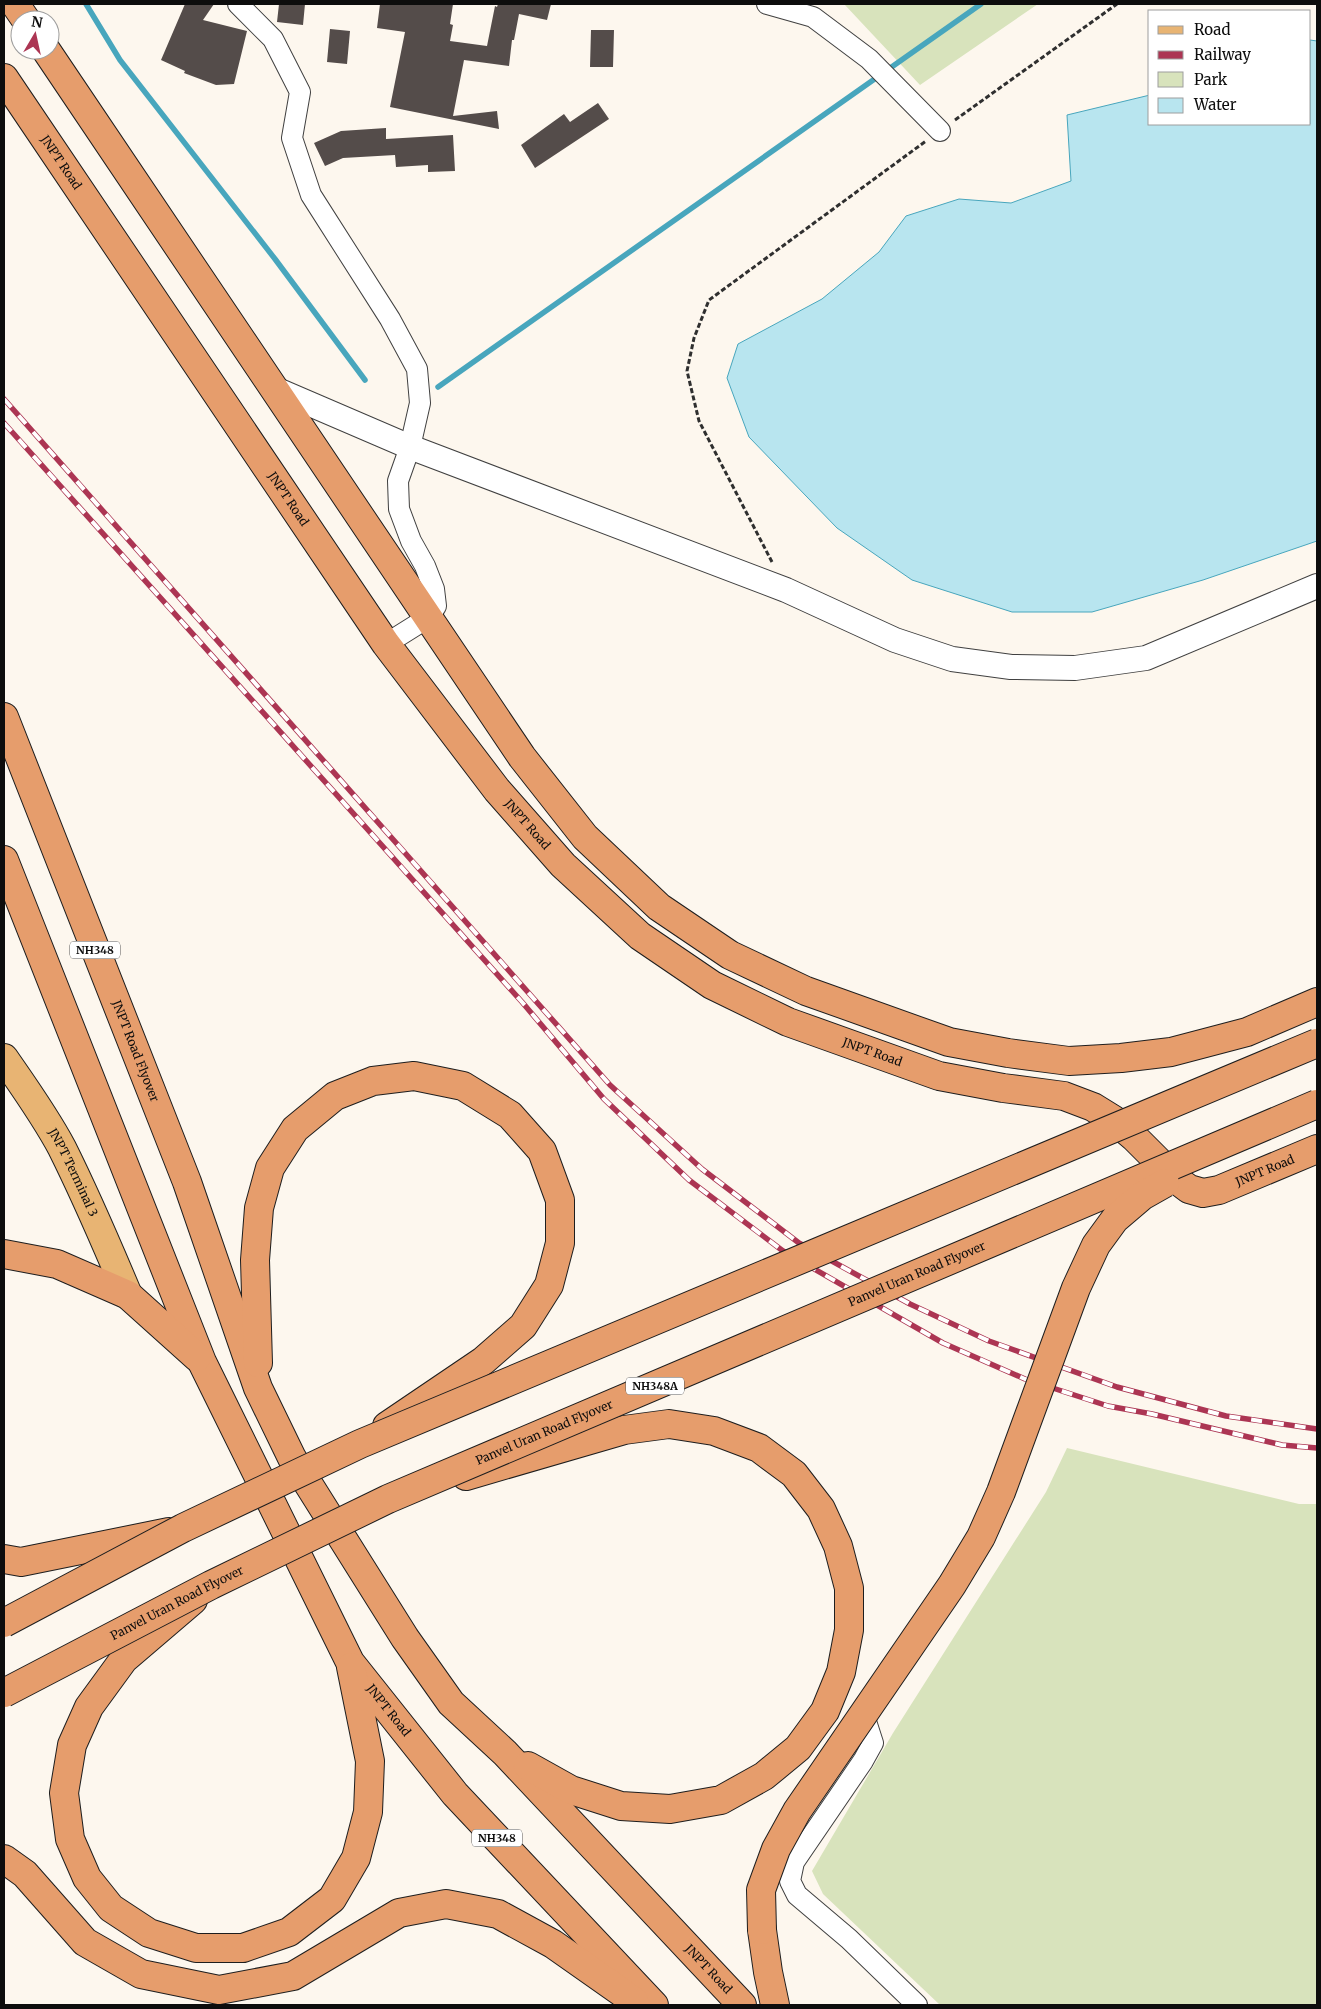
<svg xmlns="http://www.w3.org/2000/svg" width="1321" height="2009" font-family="Merriweather,serif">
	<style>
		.green { fill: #d8e3bc }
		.water { fill: #b8e5ef; stroke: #48a6bd }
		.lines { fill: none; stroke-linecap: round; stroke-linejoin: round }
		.stream { stroke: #48a6bd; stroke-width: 5.5 }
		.building { fill: #544c4a }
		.minor-casing { stroke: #404040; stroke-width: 22 }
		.tertiary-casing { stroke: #404040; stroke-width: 26 }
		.primary-casing { stroke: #1e1e1e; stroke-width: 30 }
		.trunk-casing { stroke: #1e1e1e; stroke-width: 30 }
		.path { stroke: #2f2f2f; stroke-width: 3; stroke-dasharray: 5 2.5; stroke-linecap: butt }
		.minor { stroke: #fff; stroke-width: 20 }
		.tertiary { stroke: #fff; stroke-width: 24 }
		.primary { stroke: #e8b473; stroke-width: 28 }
		.trunk { stroke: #e69d6c; stroke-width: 28 }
		.rail-casing { stroke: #ac3553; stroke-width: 5.5 }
		.rail { stroke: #fff; stroke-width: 4; stroke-dasharray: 11; stroke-linecap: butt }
		.trunk-bridge-casing { stroke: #1e1e1e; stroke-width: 30; stroke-linecap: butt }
		.trunk-bridge { stroke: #e69d6c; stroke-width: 28 }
		.labels { text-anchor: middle; stroke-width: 5; stroke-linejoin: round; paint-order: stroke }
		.shield { fill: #fff; stroke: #565656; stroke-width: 1 }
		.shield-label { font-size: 11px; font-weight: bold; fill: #0d0d0d }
		.street-label { font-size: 12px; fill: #0d0d0d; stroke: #fff }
	</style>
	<rect width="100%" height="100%" fill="#fdf7ee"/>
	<path class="green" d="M844 4H1038L920 85Z
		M1067 1448 1299 1504H1317V2005H940L823 1894 812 1871 893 1733 1046 1492Z"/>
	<path class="water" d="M1310 40 1317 41V541L1203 580 1092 612H1012L912 580 837 528 749 437 727 378 738 344 822 299 879 252 906 216 959 199 1011 203 1071 181 1067 115 1150 95V124H1310Z"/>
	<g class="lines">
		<path class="stream" d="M86 4 120 60 275 259 365 380
			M438 387 981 4"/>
	</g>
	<path class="building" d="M185 4H214L203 20 247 31 234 84 216 85 184 73 185 71 161 60Z
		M279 4H305L303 25 277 22Z
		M380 4H453L450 24 453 25 450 41 487 46 495 6 497 7 498 4H551L547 20 519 14 514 40H512L509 66 464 60 453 116 497 111 499 129 390 107 405 32 377 28Z
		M330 29 350 31 347 64 327 62Z
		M591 30H614L613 67H590Z
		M598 103 609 119 535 168 521 145 564 114 570 122Z
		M386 128V139L453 135 455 171 428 172V165L396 167 395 155 343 158 325 166 314 143 341 131Z"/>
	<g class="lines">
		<defs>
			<path id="minor" d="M238 4 273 39 300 92 292 138 311 195 390 319 417 369 420 403 410 447 398 481 399 509 411 541 425 566 434 589 436 606 429 617 386 644
				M767 4 813 17 869 59 940 131
				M864 1715 873 1743 863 1761 794 1862 790 1881 797 1895 849 1939 917 2005"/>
			<path id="tertiary" d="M275 389 410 447 786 590 895 640 952 659 1011 667 1075 668 1146 658 1317 586"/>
			<g id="primary">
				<path id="s1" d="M4 1058C24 1087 45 1116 62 1148 86 1196 107 1245 128 1295"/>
			</g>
			<g id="trunk">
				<path d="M15 4 26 20"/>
				<path d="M46 50 522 757 585 837 659 907 730 955 806 991 949 1042 1008 1053 1069 1061 1121 1058 1171 1052 1247 1032 1317 1002"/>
				<path id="s2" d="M4 78 386 644 497 790 563 865 640 936 712 985 788 1022 939 1076 1003 1088 1064 1096 1093 1107 1114 1120 1134 1137 1177 1180 1189 1189 1203 1193 1219 1190 1317 1149"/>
				<path id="s3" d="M4 717 187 1182 258 1388 292 1458 405 1638 451 1703 505 1753 742 2005"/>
				<path id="s4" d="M4 860 202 1362 350 1662 455 1794 654 2005"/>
				<path d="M4 1254 57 1264 128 1295 197 1357"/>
				<path d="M258 1363 255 1260 259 1208 270 1168 295 1129 335 1096 373 1081 414 1076 463 1086 510 1115 542 1151 560 1200V1243L549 1285 523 1326 483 1361 387 1426"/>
				<path d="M466 1476 624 1430 669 1424 714 1431 759 1448 794 1474 821 1509 838 1546 849 1588V1630L841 1672 825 1711 798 1748 764 1776 721 1800 670 1809 621 1806 571 1790 528 1766"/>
				<path d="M4 1559 21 1562 169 1532"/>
				<path d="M193 1600 124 1659 89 1707 72 1745 64 1793 70 1839 87 1878 111 1908 149 1933 196 1948H243L289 1932 332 1899 356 1858 368 1812 370 1761 351 1667"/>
				<path d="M4 1859 25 1874 85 1942 141 1974 219 1990 293 1976 399 1913 446 1904 498 1914 553 1944 634 2001"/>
				<path d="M762 1930 768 1972 775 2005"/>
			</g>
		</defs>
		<use href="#minor" class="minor-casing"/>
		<use href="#tertiary" class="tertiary-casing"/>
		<use href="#primary" class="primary-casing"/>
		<use href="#trunk" class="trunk-casing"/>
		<path class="path" d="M955 120 1117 4
			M772 562 699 421 687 371 694 338 709 300 926 141"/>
		<use href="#minor" class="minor"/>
		<use href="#tertiary" class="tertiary"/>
		<use href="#primary" class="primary"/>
		<use href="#trunk" class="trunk"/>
		<defs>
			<path id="rail" d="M4 399 610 1085 702 1169 799 1243 910 1304 989 1341 1117 1387 1226 1416 1317 1429
				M4 423 522 1002 604 1099 689 1180 783 1251 943 1343 1025 1379 1108 1406 1152 1414 1282 1445 1317 1448"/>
		</defs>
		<use href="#rail" class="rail-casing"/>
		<use href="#rail" class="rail"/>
		<defs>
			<g id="trunk-bridge">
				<path d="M4 1623 183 1528 360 1444 1317 1043"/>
				<path id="s5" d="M4 1693 211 1585 388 1499 1317 1104"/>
				<path d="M762 1930 761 1890 776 1849 797 1811 952 1585 981 1537 1001 1492 1076 1288 1096 1245 1115 1219 1142 1196 1165 1183"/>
			</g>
		</defs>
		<use href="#trunk-bridge" class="trunk-bridge-casing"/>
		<use href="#trunk-bridge" class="trunk-bridge"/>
	</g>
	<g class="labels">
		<g class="shield">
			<rect x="70" y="941.5" width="50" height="17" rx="4"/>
			<rect x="626" y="1377.5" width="58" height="17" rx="4"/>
			<rect x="472" y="1829.5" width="50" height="17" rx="4"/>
		</g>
		<g class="shield-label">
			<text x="95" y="954">NH348</text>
			<text x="655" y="1390">NH348A</text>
			<text x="497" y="1842">NH348</text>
		</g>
		<g class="street-label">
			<text dy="4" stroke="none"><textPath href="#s2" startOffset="102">JNPT Road</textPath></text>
			<text dy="4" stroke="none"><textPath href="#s2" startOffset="508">JNPT Road</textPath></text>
			<text dy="4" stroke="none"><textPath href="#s2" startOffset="912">JNPT Road</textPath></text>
			<text dy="4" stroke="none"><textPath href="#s3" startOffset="359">JNPT Road Flyover</textPath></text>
			<text dy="4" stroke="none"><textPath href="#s2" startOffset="1332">JNPT Road</textPath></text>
			<text dy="4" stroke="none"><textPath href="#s2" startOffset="1768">JNPT Road</textPath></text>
			<text dy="4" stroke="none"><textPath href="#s1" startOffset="134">JNPT Terminal 3</textPath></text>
			<text dy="4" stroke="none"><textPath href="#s5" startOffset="1005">Panvel Uran Road Flyover</textPath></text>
			<text dy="4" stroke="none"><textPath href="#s5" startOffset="600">Panvel Uran Road Flyover</textPath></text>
			<text dy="4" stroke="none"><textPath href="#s5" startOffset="195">Panvel Uran Road Flyover</textPath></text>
			<text dy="4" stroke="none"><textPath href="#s4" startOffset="936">JNPT Road</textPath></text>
			<text dy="4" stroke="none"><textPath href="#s3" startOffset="1458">JNPT Road</textPath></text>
		</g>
	</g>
	<rect width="1321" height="2009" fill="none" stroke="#0d0d0d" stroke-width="10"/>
	<rect x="1148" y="10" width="162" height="115" fill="#ffffff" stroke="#9e9e9e"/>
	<rect x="1158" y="26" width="25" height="8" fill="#e8b473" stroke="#9e9e9e"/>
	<text x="1194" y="35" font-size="15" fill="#0d0d0d">Road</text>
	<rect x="1158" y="51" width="25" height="8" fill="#ac3553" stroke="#9e9e9e"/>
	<text x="1194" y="60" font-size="15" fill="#0d0d0d">Railway</text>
	<rect x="1158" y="72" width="25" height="15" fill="#d8e3bc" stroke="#9e9e9e"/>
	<text x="1194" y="85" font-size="15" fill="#0d0d0d">Park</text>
	<rect x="1158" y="98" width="25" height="15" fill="#b8e5ef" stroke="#9e9e9e"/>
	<text x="1194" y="110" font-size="15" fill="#0d0d0d">Water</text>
	<g transform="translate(35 35) rotate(9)"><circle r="24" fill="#ffffff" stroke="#9e9e9e"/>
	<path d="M0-4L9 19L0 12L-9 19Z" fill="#ac3553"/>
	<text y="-8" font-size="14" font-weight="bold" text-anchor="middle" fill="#0d0d0d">N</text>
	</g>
</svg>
